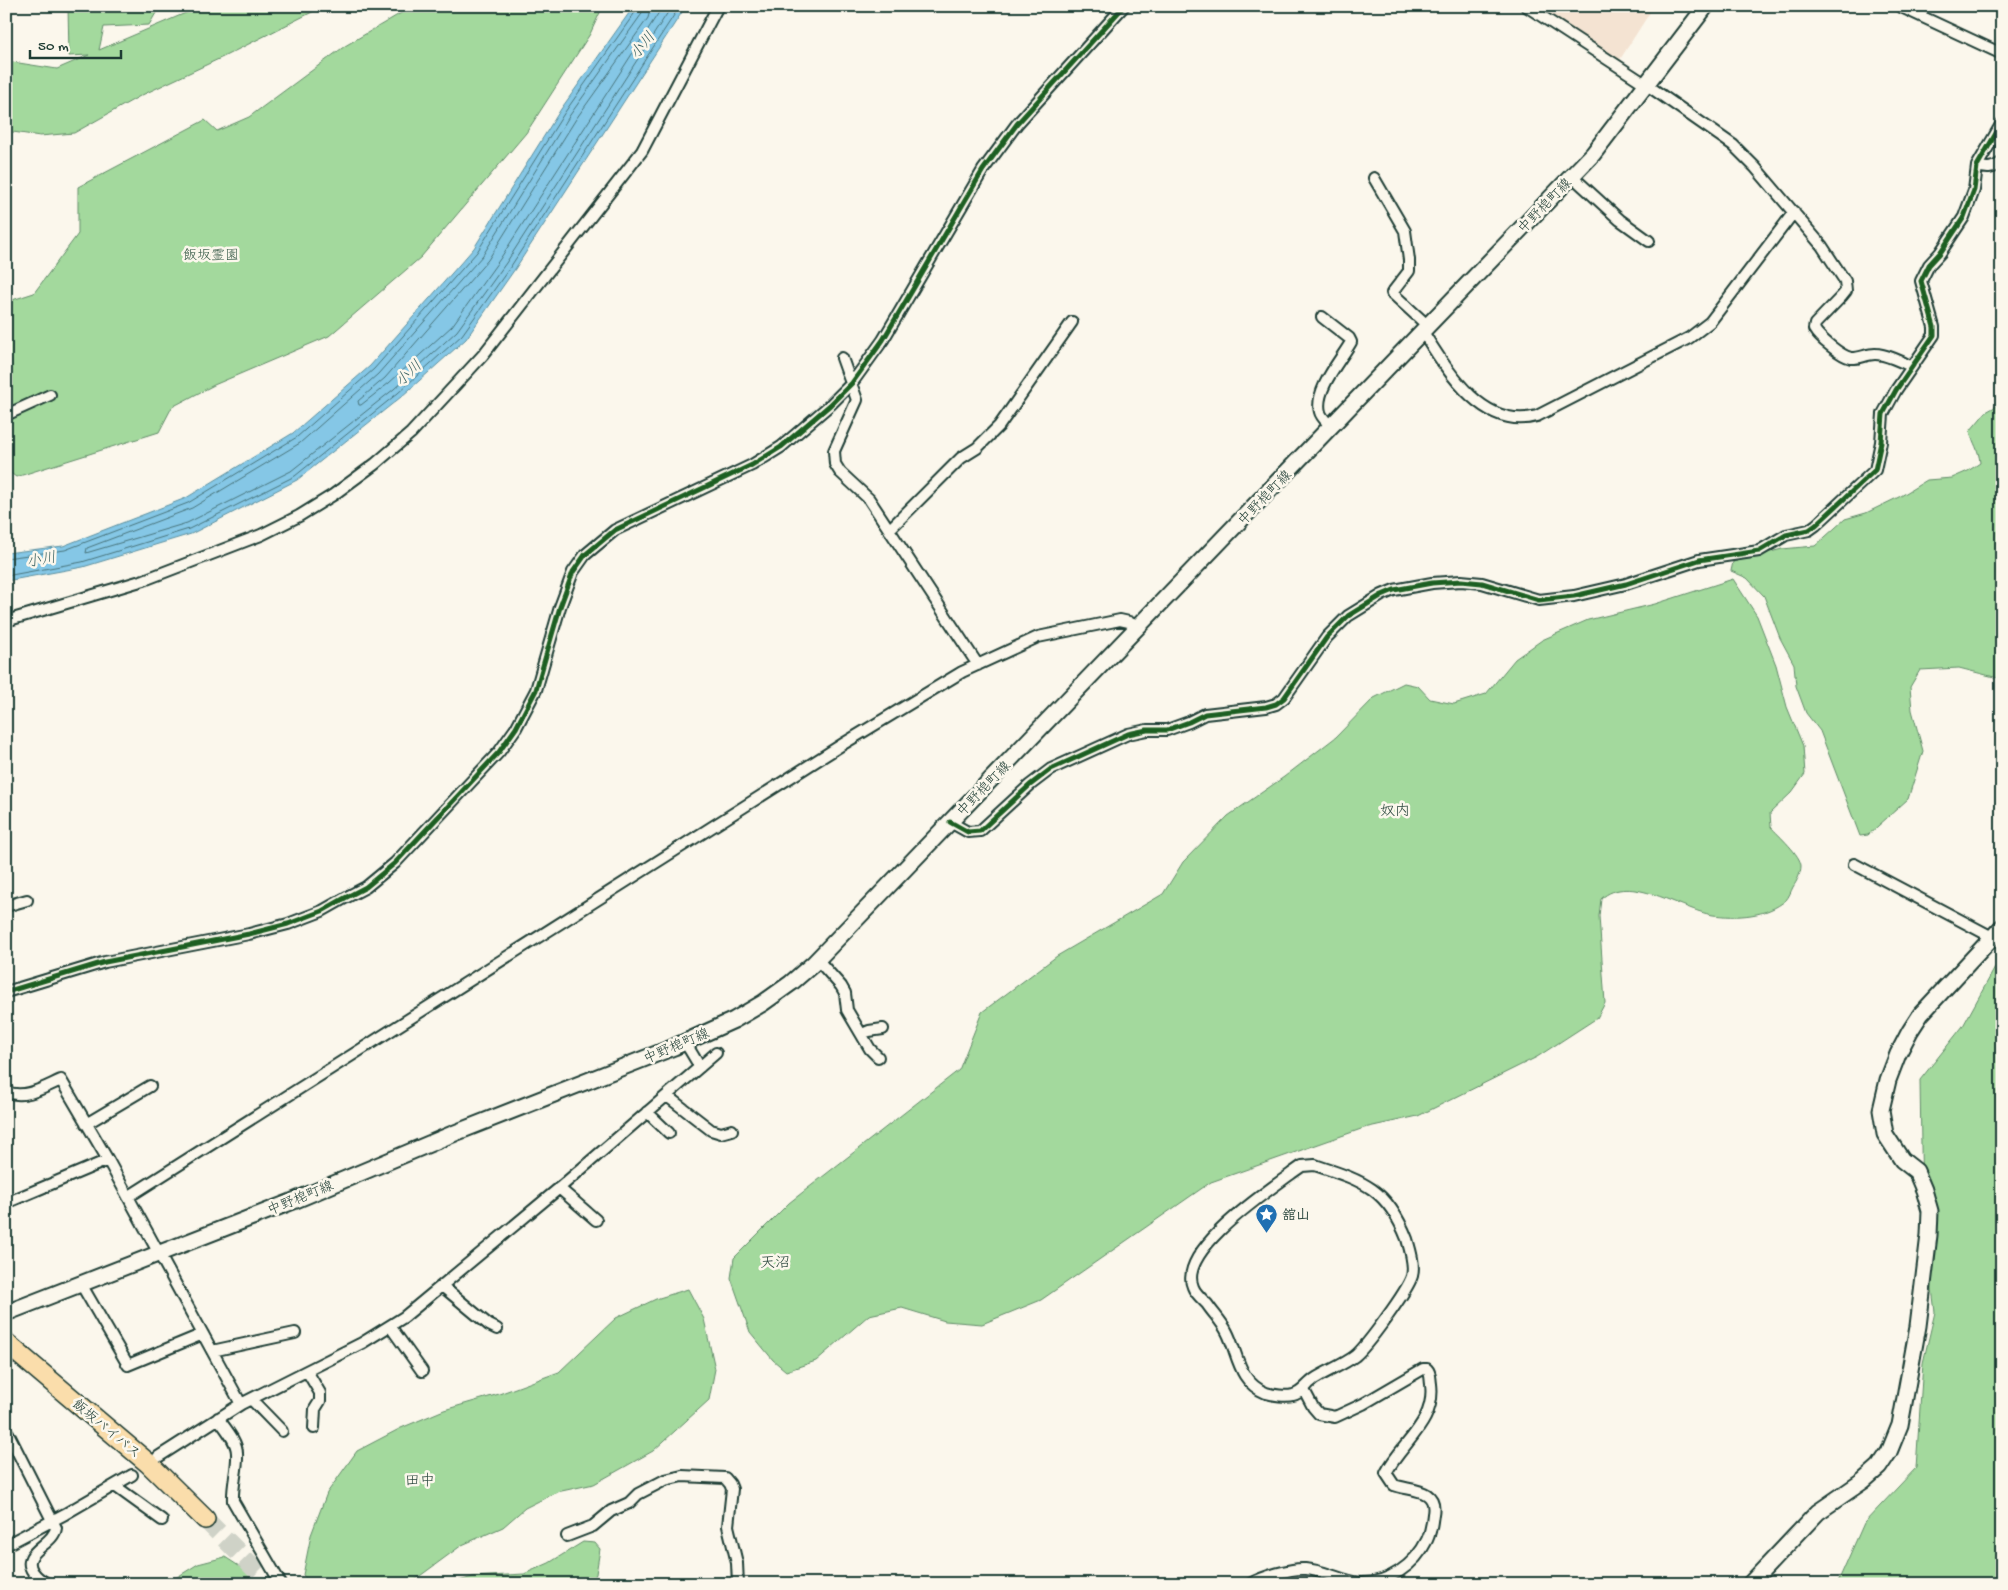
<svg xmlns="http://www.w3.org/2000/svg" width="2008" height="1590" font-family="'Gochi Hand','Klee One',sans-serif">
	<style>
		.built { fill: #f4e3d2 }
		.green { fill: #a3d99d; stroke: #618b68 }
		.water { fill: #85c7e6; stroke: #5c909f }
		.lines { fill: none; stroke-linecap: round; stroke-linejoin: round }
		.shore { stroke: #48747b; stroke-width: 1 }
		.highway-tunnel { stroke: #cfd2c7; stroke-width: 19; stroke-dasharray: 19 9; stroke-linecap: butt }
		.street-casing { stroke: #1f3d34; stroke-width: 14 }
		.secondary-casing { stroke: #1f3d34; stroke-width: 19 }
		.highway-casing { stroke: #1f3d34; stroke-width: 22 }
		.street { stroke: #fbf7ec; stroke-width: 10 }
		.secondary { stroke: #fbf7ec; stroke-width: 15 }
		.highway { stroke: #faddab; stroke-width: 19 }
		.cycleway-casing { stroke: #fbf7ec; stroke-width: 8 }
		.cycleway { stroke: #1b5e20; stroke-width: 5 }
		.labels { text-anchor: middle; stroke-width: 5; stroke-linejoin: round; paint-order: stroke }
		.street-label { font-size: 14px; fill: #1f3d34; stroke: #fbf7ec }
		.park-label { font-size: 14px; fill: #395c49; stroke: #fbf7ec }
		.poi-label { font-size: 14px; font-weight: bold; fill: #1f3d34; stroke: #fbf7ec; text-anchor: start }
		.water-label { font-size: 15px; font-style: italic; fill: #386060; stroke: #fbf7ec }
		.neighbourhood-label { font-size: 15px; fill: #1f3d34; stroke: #fbf7ec }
	</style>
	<rect width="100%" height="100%" fill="#fbf7ec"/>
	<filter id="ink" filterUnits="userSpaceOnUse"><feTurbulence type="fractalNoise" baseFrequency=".02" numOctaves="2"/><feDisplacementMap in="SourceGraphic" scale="10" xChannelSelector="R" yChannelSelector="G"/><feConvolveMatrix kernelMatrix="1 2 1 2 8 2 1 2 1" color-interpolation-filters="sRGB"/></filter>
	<g filter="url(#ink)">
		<path class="built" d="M1537 6H1654L1619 61Z"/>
		<path class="green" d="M68 6H160L149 25 104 27 99 50 202 6H324L223 57 140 96 74 133 40 136 6 131V61L57 69 89 55 69 56Z
			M413 6H603L590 34 526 133 421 257 329 336 214 385 172 407 159 432 16 477 6 470V302L34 293 78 234V187L205 120 217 131 249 117 345 46Z
			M2002 403V679L1959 668 1920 670 1910 687 1912 710 1923 751 1908 799 1868 835 1860 836 1820 731 1806 713 1796 686 1794 664 1780 638 1764 596 1747 578 1731 571 1733 562 1782 549 1815 546 1845 519 1866 513 1901 496 1927 480 1952 478 1968 471 1980 463C1979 449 1973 444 1970 431L1986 412Z
			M1733 579 1757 616 1776 665 1787 707 1803 746 1805 774 1792 792 1770 813 1771 827C1778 835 1801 855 1801 866 1801 873 1797 881 1793 887 1791 891 1789 897 1786 900 1767 917 1736 918 1713 915 1681 910 1629 872 1601 899L1599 916 1605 1003 1597 1018 1537 1057 1418 1116 1364 1128 1211 1182 1041 1300 982 1324 945 1321 902 1308 869 1315 816 1361 786 1371 773 1360 750 1332 731 1278 734 1258 789 1203 959 1070 982 1012 1057 956 1163 894 1183 862 1228 816 1284 777 1336 737 1374 698 1404 683 1418 686 1430 699 1454 704 1486 694 1515 659 1542 640 1588 620 1655 604Z
			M2002 955V1584H1837L1864 1523 1916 1468 1923 1363 1935 1312 1922 1210 1920 1080 1963 1026Z
			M688 1289 704 1319 715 1369 709 1400 653 1451 594 1484 557 1492 525 1508 503 1527 462 1545 409 1584H311L303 1575 311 1535 327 1493 357 1451 401 1428 444 1410 499 1394 559 1372 616 1318 656 1299Z
			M583 1542 595 1543 600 1549 596 1574 591 1584H448L473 1577 524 1574 549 1563Z
			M225 1557 242 1568 258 1584H166L198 1564Z"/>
		<path class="water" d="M634 6H686L515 269 466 339 401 397 297 480 191 534 83 567 6 581V553L63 546 186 498 293 433 370 366 474 248 561 109Z"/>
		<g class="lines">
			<path class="shore" d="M644 6 641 15 570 115 483 255 378 374 300 443 192 508 87 548 86 553 187 523 291 471 394 389 457 331 506 263 672 6
				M651 6 648 18 576 119 488 260 385 378 358 401 359 405H361L389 383 452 326 500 259 663 6
				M6 558 65 550 188 503 297 437 374 369 477 252 565 112 636 11 637 6
				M6 576 82 562 189 529 295 476 398 393 462 335 511 266 680 6"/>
			<path class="highway-tunnel" d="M205 1519 270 1584"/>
			<defs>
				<path id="street" d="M1526 6 1647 85 1733 145 1755 167 1822 246 1845 281 1846 291 1842 296 1815 324 1814 329C1819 338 1841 356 1851 358 1858 359 1867 354 1875 354 1885 354 1903 362 1912 367
					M1899 6 2002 54
					M1977 166C1987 169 1994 169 2002 162
					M1572 176 1620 220 1649 241
					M1374 178 1405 231 1409 260V271L1392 293 1428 326
					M1322 317 1349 338 1351 342C1341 360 1314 390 1320 412 1321 417 1328 423 1331 427
					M1423 332C1447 370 1483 431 1537 416L1689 338 1710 322 1794 212
					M842 358 857 400 834 451 835 464 840 472 869 499 978 665
					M6 415 50 395
					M889 530 961 458 977 448 999 426 1072 322
					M6 621 144 580 261 535 299 516 333 495 375 464 411 433 483 355 642 151 718 6
					M950 822 968 832 980 831 1030 785 1051 769 1128 734 1147 730H1167L1189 722 1205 714 1266 707 1276 704 1284 698 1327 637 1348 616 1382 595 1394 590 1432 583 1461 581 1482 583 1539 600 1574 596 1626 584 1699 560 1759 551 1786 535 1809 530 1816 525 1875 470 1881 442 1883 414 1896 390 1934 335V327L1921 281 1929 265 1940 253 1964 217 1974 190 1977 166 2002 123
					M1854 864 1992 937
					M6 906 27 900
					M817 959 841 986 845 993 847 1010 870 1049 878 1057
					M6 992 105 962 249 934 288 924 322 911 345 898 366 887 395 863 499 752 516 728 536 690 560 607 573 572 585 555 615 530 752 465 781 447 830 405 852 383 883 340 983 170 1017 124 1124 6
					M862 1034 869 1031 883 1029
					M685 1042 700 1067
					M6 1092C26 1099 43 1088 61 1080L108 1160 241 1404
					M667 1096 711 1130 721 1133 732 1130
					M647 1112 669 1133
					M86 1124 150 1086
					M1315 1165C1363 1181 1387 1188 1407 1239 1410 1249 1415 1265 1412 1276 1408 1290 1367 1346 1355 1356 1343 1365 1329 1370 1316 1378 1307 1383 1303 1393 1293 1395 1286 1397 1273 1395 1266 1393 1238 1382 1238 1353 1227 1332 1222 1322 1213 1313 1207 1304 1202 1299 1195 1293 1193 1287 1177 1251 1268 1191 1292 1173L1302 1166Z
					M559 1188 596 1220
					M128 1197 843 744 962 672 1038 637 1120 620 1129 622 1138 627
					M6 1203 108 1160
					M81 1284 128 1365 203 1334
					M442 1286 489 1325 497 1329
					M390 1326 422 1371
					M212 1351 295 1333
					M307 1371 320 1393V1401L315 1409 314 1428
					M251 1399 282 1431
					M218 1418C225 1428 237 1441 237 1453 238 1468 232 1485 233 1501L281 1584
					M6 1434 8 1433 56 1528C54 1545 19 1552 33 1572 37 1578 42 1581 48 1584
					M158 1457 241 1404 362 1343 404 1317 557 1190 716 1053
					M115 1486 162 1520
					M567 1536 593 1526 611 1511 629 1503 638 1494 665 1480 682 1476 725 1478 730 1484 732 1489 728 1526 737 1563 738 1584
					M6 1545 65 1514 132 1475
					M1250 1584C1262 1577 1291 1568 1305 1569 1324 1570 1341 1581 1360 1583 1388 1584 1415 1565 1427 1540 1431 1532 1432 1523 1433 1514 1438 1487 1409 1491 1394 1485L1386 1473C1402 1442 1436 1423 1431 1384 1430 1378 1431 1373 1427 1369H1423L1363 1404 1335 1417 1319 1414 1313 1407 1304 1390"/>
				<path id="secondary" d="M6 1313 291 1202 455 1133 674 1047 734 1020 763 1003 791 983 813 964 872 903 1593 154 1706 6
					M1750 1584 1818 1512 1863 1481 1879 1467 1889 1452 1900 1425 1918 1326 1929 1235 1930 1211 1924 1190 1916 1171 1902 1160 1885 1134 1881 1110 1888 1080 1898 1054 1910 1031 1921 1014 2002 927"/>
				<path id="highway" d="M6 1343 148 1463 205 1519"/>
			</defs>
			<use href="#street" class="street-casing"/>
			<use href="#secondary" class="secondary-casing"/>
			<use href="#highway" class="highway-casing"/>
			<use href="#street" class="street"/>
			<use href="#secondary" class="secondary"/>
			<use href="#highway" class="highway"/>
			<defs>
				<path id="cycleway" d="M950 822 968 832 980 831 1030 785 1051 769 1128 734 1147 730H1167L1189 722 1205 714 1266 707 1276 704 1284 698 1327 637 1348 616 1382 595 1394 590 1432 583 1461 581 1482 583 1539 600 1574 596 1626 584 1699 560 1759 551 1786 535 1809 530 1816 525 1875 470 1881 442 1883 414 1896 390 1934 335V327L1921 281 1929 265 1940 253 1964 217 1974 190 1977 166 2002 123
					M6 992 105 962 249 934 288 924 322 911 345 898 366 887 395 863 499 752 516 728 536 690 560 607 573 572 585 555 615 530 752 465 781 447 830 405 852 383 883 340 983 170 1017 124 1124 6"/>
			</defs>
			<use href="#cycleway" class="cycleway-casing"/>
			<use href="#cycleway" class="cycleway"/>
		</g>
	</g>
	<defs>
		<symbol id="sight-pin" viewBox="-11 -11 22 30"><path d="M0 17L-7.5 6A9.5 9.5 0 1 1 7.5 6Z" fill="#1f6fb2" stroke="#fbf7ec"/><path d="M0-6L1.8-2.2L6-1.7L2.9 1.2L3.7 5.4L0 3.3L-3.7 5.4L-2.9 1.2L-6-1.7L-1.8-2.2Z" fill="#fff"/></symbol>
	</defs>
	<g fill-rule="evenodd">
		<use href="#sight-pin" x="1254" y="1202" width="25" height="34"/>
	</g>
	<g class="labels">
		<g class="street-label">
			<text transform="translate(1544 205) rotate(-46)" y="5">中野梍町線</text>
			<text transform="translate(1264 497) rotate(-46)" y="5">中野梍町線</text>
			<text transform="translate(983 788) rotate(-46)" y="5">中野梍町線</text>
			<text transform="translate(676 1045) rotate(-23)" y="5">中野梍町線</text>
			<text transform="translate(300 1197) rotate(-22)" y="5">中野梍町線</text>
			<text transform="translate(107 1428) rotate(40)" y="5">飯坂バイパス</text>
		</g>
		<g class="park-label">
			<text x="211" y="259">飯坂霊園</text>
		</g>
		<g class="poi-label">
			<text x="1282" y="1219">舘山</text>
		</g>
		<g class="water-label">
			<text transform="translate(642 45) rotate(-51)" y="5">小川</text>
			<text transform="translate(408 373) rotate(-44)" y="5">小川</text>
			<text transform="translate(41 559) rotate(-11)" y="5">小川</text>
		</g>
		<g class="neighbourhood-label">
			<text x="1395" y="815">奴内</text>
			<text x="775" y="1267">天沼</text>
			<text x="420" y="1485">田中</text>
		</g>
	</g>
	<rect width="2008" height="1590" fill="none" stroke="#fbf7ec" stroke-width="25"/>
	<rect x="12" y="12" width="1983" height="1565" fill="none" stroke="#1f3d34" stroke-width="2" filter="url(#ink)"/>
	<path d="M30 50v8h91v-8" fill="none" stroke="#1f3d34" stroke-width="2.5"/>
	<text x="38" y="50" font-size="15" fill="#1f3d34" stroke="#fbf7ec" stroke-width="4" paint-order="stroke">50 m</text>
</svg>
